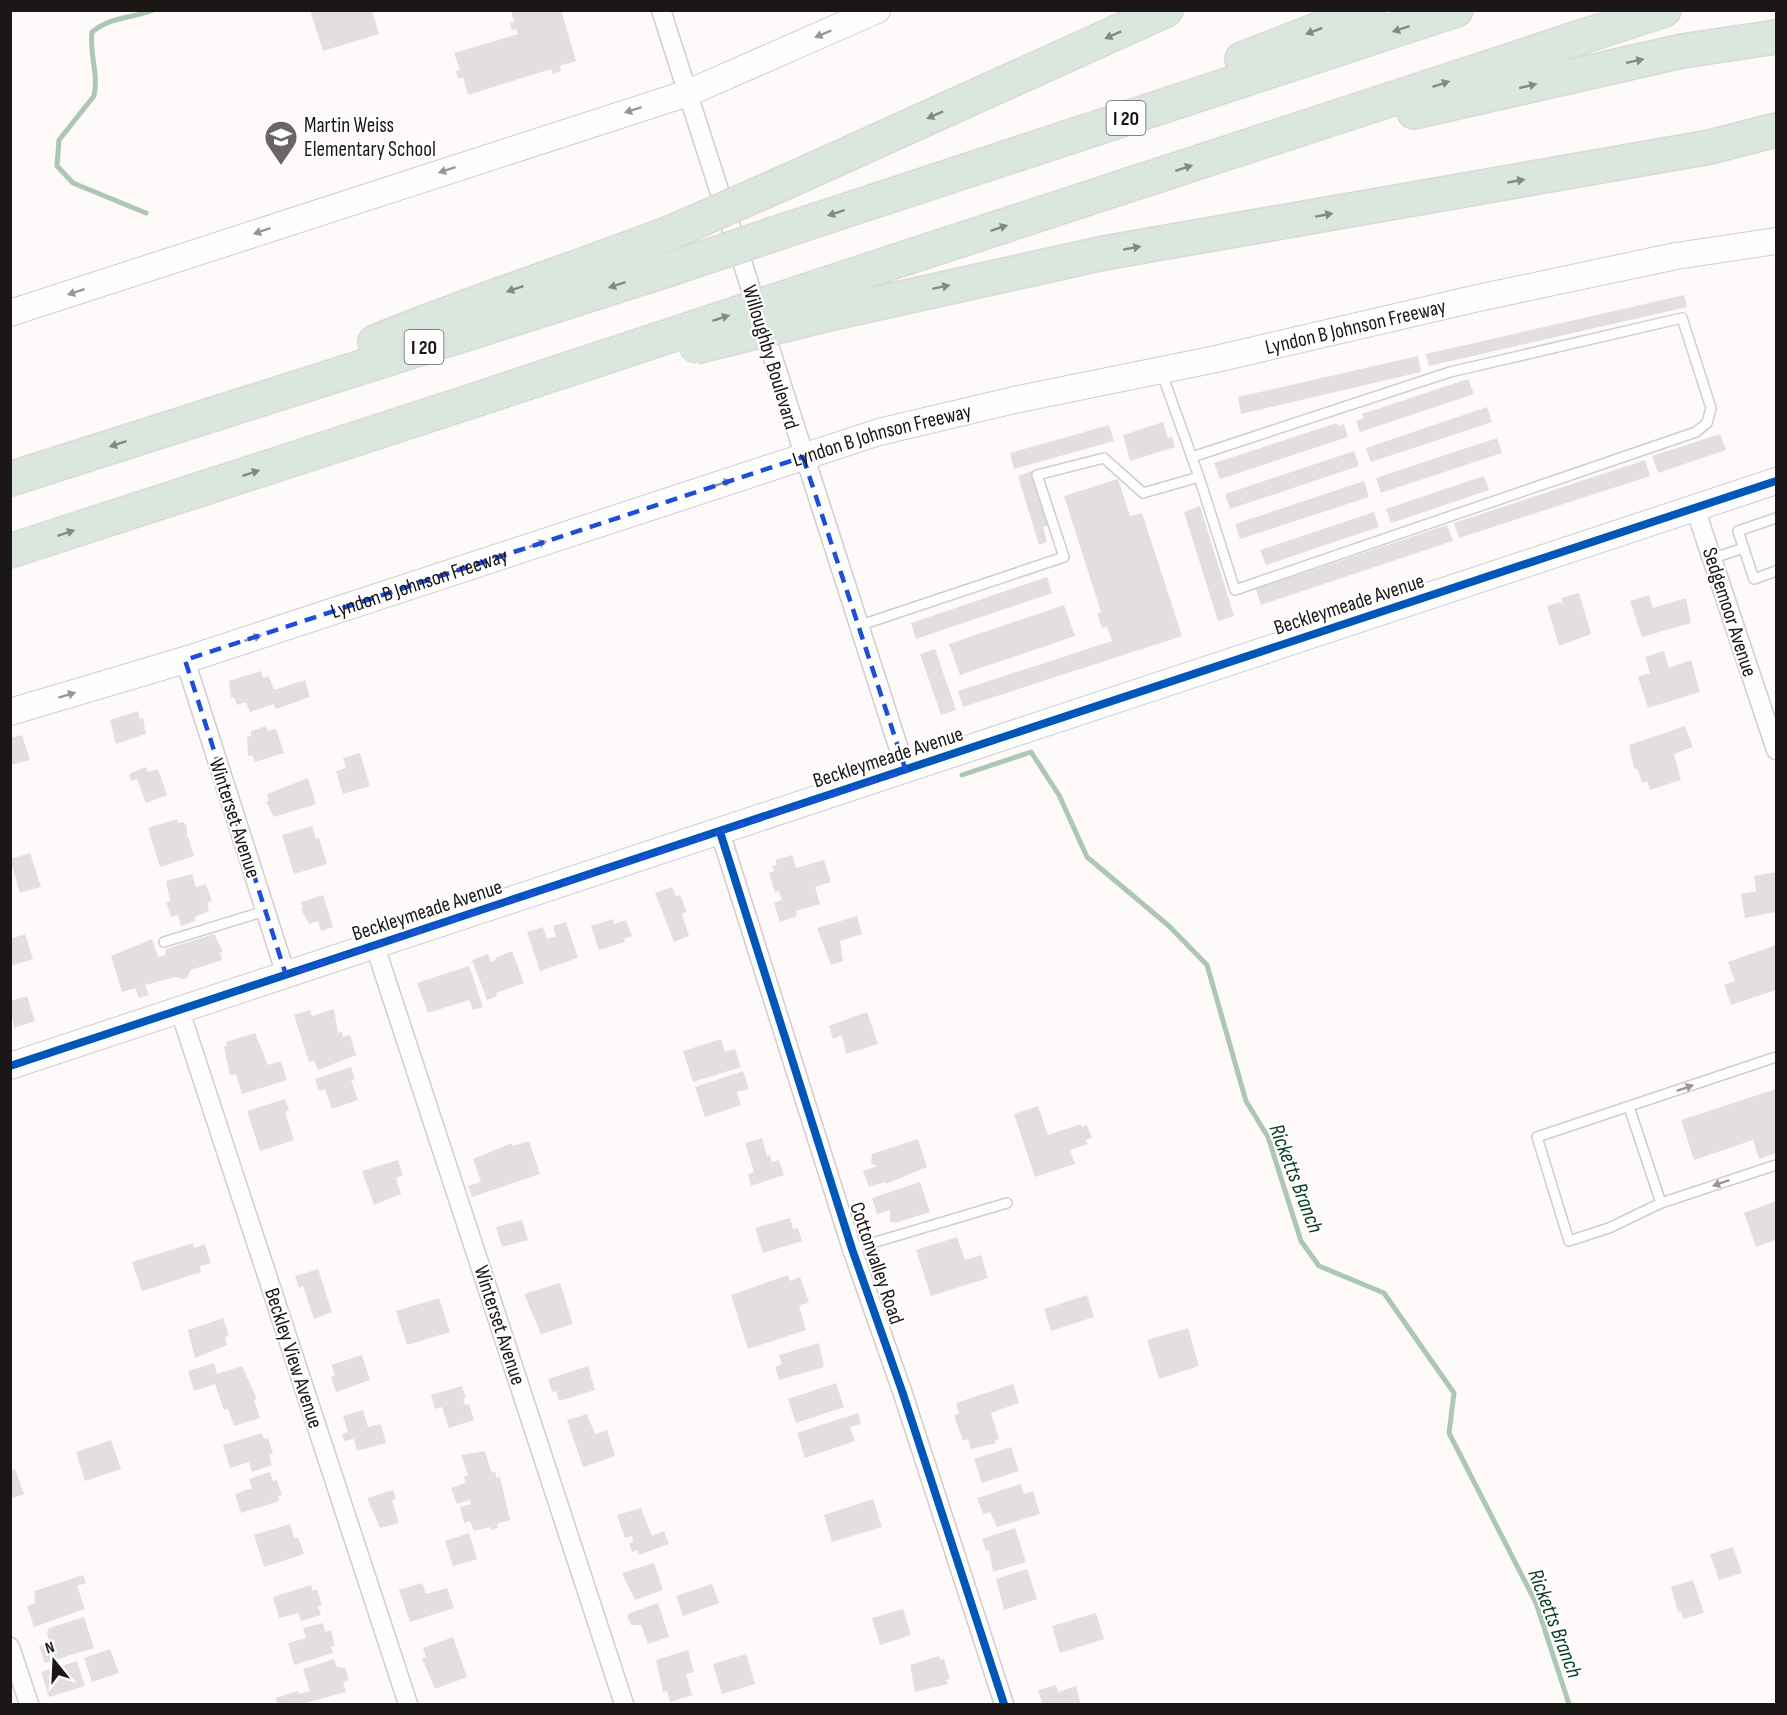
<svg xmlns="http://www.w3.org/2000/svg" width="1787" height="1715" font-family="'Sofia Sans Condensed',sans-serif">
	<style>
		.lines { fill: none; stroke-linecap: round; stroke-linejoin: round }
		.stream { stroke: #acc8b5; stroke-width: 5 }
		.building { fill: #e4dfdf }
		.lane-casing { stroke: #d1cdcd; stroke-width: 12 }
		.street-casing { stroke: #d1cdcd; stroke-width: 21 }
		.secondary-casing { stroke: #d1cdcd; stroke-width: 28 }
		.highway-casing { stroke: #dbd8d8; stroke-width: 36 }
		.lane { stroke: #fffefe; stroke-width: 9 }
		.street { stroke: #fffefe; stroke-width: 18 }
		.secondary { stroke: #fffefe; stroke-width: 26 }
		.highway { stroke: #d9e7df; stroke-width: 33 }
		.highway-bridge-casing { stroke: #dbd8d8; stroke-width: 36; stroke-linecap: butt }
		.highway-bridge { stroke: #d9e7df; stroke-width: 33 }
		.cycleway-casing { stroke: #fff; stroke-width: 11 }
		.cycleway { stroke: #0057b8; stroke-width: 8 }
		.oneway { fill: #848985 }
		.oneway2 { fill: #999696 }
		.marked { fill: none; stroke: #1d4ed8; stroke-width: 4.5; stroke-dasharray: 12 8; stroke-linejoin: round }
		.labels { text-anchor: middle; stroke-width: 4.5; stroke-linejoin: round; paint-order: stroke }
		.shield { fill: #fff; stroke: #605d5d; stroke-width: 1.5 }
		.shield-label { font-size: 20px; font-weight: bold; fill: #1c1717 }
		.poi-label { font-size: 21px; fill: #1c1717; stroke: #fff; text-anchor: start }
		.street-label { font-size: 21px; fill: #1c1717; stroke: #fff }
		.water-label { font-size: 22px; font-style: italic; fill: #083f24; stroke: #fff }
	</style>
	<rect width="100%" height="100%" fill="#fefafa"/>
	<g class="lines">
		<path class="stream" d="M146 213 73 183 57 166 59 140 94 96C99 75 89 53 92 32 114 15 131 19 153 10
			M962 775 1031 752 1059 795 1087 857 1169 926 1207 965 1246 1101 1268 1137 1301 1241 1319 1266 1384 1293 1454 1393 1449 1433 1536 1603 1569 1704"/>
	</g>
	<path class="building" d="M310 10H372L379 34 323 51Z
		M511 10H561L576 61 560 66 561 71 553 74 551 69 468 95 463 77 458 79 456 71 460 70 454 53 518 34 516 29 512 30 510 23 514 22Z
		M1684 295 1687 307 1429 366 1426 354Z
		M1418 356 1421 372 1241 414 1238 397Z
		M1468 379 1474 394 1360 432 1356 421 1364 418 1362 414Z
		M1487 407 1492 422 1371 462 1366 448Z
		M1163 422 1168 438 1172 436 1175 447 1130 461 1123 435Z
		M1337 423 1338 426 1344 424 1348 437 1220 479 1214 463Z
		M1109 425 1114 441 1014 469 1010 453Z
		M1720 434 1726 450 1658 473 1652 456Z
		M1497 438 1502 453 1381 493 1376 478Z
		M1354 451 1359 466 1230 509 1225 494Z
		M1645 460 1650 476 1459 538 1454 523Z
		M1032 471 1049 525 1043 527 1047 542 1039 545 1018 476Z
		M1484 476 1489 490 1391 523 1386 509Z
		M1118 479 1130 516 1142 513 1182 636 963 707 958 691 1112 641 1107 627 1102 628 1097 613 1101 612 1064 496Z
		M1364 481 1369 497 1240 539 1235 524Z
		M1200 506 1234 616 1218 621 1184 512Z
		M1374 512 1379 527 1266 565 1260 550Z
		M1447 525 1453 541 1261 605 1256 589Z
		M1047 577 1052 593 916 639 911 623Z
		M1579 593 1591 634 1559 646 1547 606 1560 602 1563 605 1561 598Z
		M1649 595 1653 608 1686 598 1691 623 1642 637 1630 601Z
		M1064 605 1075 636 960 675 949 644Z
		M935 649 956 710 941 715 920 654Z
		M1664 651 1669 668 1691 660 1700 692 1648 708 1638 677 1650 673 1645 657Z
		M261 671 263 678 269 676 274 690 305 680 310 697 276 709 274 704 250 712 246 702 237 705 234 697 231 698 229 681Z
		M138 711 140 719 143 718 146 734 116 744 110 720Z
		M266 726 268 731 276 729 284 753 255 762 252 755 248 756 247 737 251 736V731Z
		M1685 726 1693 747 1674 754 1681 780 1650 790 1647 781 1642 783 1638 770 1634 768 1629 745Z
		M22 735 30 760 11 765 10 738Z
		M360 753 370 786 343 794 336 771 346 768 343 758Z
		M146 767 148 772 158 769 167 795 146 803 137 779 131 781 129 774Z
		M308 778 316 804 274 817 266 802 269 801 267 794Z
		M177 819 178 823 183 822 187 826V836L184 837H188L194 856 160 867 148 828Z
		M312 826 316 839 319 838 327 864 294 874 282 835Z
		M30 853 41 887 20 893 10 859Z
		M792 855 796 868 824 860 831 882 815 887 820 904 796 911 797 916 780 922 774 903 782 900 779 891 775 892 769 873 774 871 772 866 777 865 775 860Z
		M1776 872V912L1745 918 1741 894 1756 891 1754 876Z
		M192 874 196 887 206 884 212 901 207 903 209 911 195 917 196 921 181 926 178 915 171 917 166 902 170 901 166 881Z
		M672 887 676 896 680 895 687 912 682 914 689 936 674 942 655 893Z
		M323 895 333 927 321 931 318 921 309 924 301 909 303 908 301 902Z
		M857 916 862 934 840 941 843 961 831 965 817 928Z
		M613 919 614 924 626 920 632 936 624 939 625 942 599 950 591 926Z
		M566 922 578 958 540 971 527 932 543 927 547 939 556 936 553 926Z
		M25 934 33 959 10 966V939Z
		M214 934 223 952 220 953 222 960 191 970 187 978 182 979 176 977 145 985 149 995 139 998 135 988 122 992 111 956 152 939 158 957 165 955 166 949Z
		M1776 945V990L1731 1005 1724 985 1735 981 1728 962Z
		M512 951 524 983 496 993 497 996 487 1000 472 960 488 954 491 962 496 960 495 958Z
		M469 966 483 1007 473 1010 469 1000 428 1013 417 983Z
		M27 996 35 1021 14 1028 10 1001Z
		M334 1009 338 1033 342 1032 343 1037 350 1035 356 1055 318 1070 314 1060 309 1062 294 1015 310 1010 312 1016Z
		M867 1012 878 1044 846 1054 842 1035 833 1039 829 1026Z
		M255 1033 268 1065 281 1061 287 1080 242 1094 236 1074 230 1075 224 1047 227 1046 226 1042Z
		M721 1039 725 1052 735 1049 741 1067 693 1082 683 1051Z
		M351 1067 355 1079 351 1080 358 1100 332 1109 325 1089 319 1091 315 1079Z
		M743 1071 749 1089 737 1092 741 1105 705 1117 695 1087Z
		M1776 1089V1153L1759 1159 1753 1140 1694 1160 1681 1120Z
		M285 1099 289 1111 285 1112 294 1140 260 1151 247 1111Z
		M1038 1106 1048 1135 1081 1124 1082 1127 1087 1125 1092 1138 1086 1140 1088 1144 1070 1150 1075 1164 1035 1177 1014 1114Z
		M762 1138 767 1156 770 1155 772 1162 779 1160 784 1175 751 1186 748 1174 754 1172 745 1143Z
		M918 1139 927 1167 886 1184 885 1182 869 1187 863 1171 877 1166 871 1163 872 1154Z
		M529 1141 540 1174 472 1197 468 1186 481 1182 473 1159 512 1143 513 1146Z
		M398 1160 403 1175 396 1178 401 1194 374 1205 362 1171Z
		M920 1182 930 1212 895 1223 890 1222V1210L877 1214 872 1198Z
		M1776 1201V1240L1756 1247 1744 1213Z
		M790 1218 793 1229 798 1228 802 1241 763 1253 755 1228Z
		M522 1220 528 1240 502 1247 496 1227Z
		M957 1237 965 1260 981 1255 988 1278 931 1296 916 1250Z
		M193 1243 194 1248 205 1244 211 1263 200 1266 201 1272 142 1291 132 1262Z
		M318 1269 332 1312 314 1319 303 1286 299 1288 295 1276Z
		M788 1275 790 1281 800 1277 809 1302 799 1306 806 1330 748 1349 731 1295Z
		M560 1283 573 1324 541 1334 524 1294Z
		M1087 1295 1094 1317 1051 1331 1044 1309Z
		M439 1298 450 1332 407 1345 396 1311Z
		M223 1318 229 1336 225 1337 227 1345 195 1358 188 1330Z
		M1188 1328 1199 1366 1159 1379 1147 1340Z
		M819 1343 824 1367 779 1380 775 1367 782 1364 779 1355Z
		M362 1355 370 1380 336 1392 331 1377 335 1375 331 1365Z
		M214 1363 217 1374 242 1366 257 1399 254 1400 260 1418 234 1426 228 1409 224 1410 215 1384 194 1391 188 1371Z
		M588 1366 595 1390 559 1401 556 1391 552 1392 548 1379Z
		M836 1383 844 1407 796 1423 788 1399Z
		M1013 1384 1019 1403 991 1413 999 1439 995 1440 996 1443 971 1449 968 1439 963 1441 954 1415 959 1414 956 1403Z
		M462 1386 466 1398 463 1399 465 1405 469 1404 474 1420 449 1428 442 1407 435 1409 431 1395Z
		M363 1410 368 1427 381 1424 386 1443 357 1451 354 1439 344 1441 342 1434 348 1432 343 1416Z
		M858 1413 861 1424 850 1427 855 1441 805 1458 797 1433Z
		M587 1414 595 1434 607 1430 615 1456 583 1467 567 1420Z
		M262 1433 264 1439 268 1438 273 1454 269 1455 272 1465 252 1472 249 1462 230 1468 223 1445Z
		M111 1440 121 1469 85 1481 76 1452Z
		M1011 1447 1019 1471 982 1483 974 1459Z
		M485 1451 491 1471 496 1473V1478L500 1477 510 1520 497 1524 498 1528 491 1530 490 1527 474 1531 470 1521 464 1523 460 1507 471 1504 470 1500 457 1504 451 1488 465 1483 464 1477 468 1475 461 1455Z
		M15 1469 24 1494 10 1499V1471Z
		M270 1472 273 1481 277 1480 282 1495 278 1496 279 1501 241 1513 235 1494 252 1488 249 1479Z
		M1021 1484 1024 1494 1033 1491 1040 1514 997 1527 990 1512 983 1514 977 1498Z
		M393 1490 396 1499 392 1500 399 1523 380 1528 367 1498Z
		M873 1499 882 1527 832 1542 824 1515Z
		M641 1508 652 1536 664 1531 669 1544 639 1555 637 1550 632 1552 629 1543 633 1542 632 1536 625 1538 617 1515Z
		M290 1524 294 1538 298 1537 304 1554 264 1567 254 1535Z
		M1015 1528 1026 1562 993 1572 989 1550 986 1551 982 1539Z
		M469 1533 477 1559 453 1566 445 1541Z
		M1733 1547 1742 1573 1719 1580 1710 1554Z
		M654 1563 663 1590 635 1600 622 1573Z
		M1027 1569 1037 1599 1004 1610 996 1579Z
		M83 1575 86 1583 77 1586 85 1609 34 1627 27 1606 35 1603 34 1591Z
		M1693 1580 1704 1613 1683 1619 1681 1611 1678 1612 1671 1587Z
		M422 1583 426 1594 447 1588 454 1608 410 1622 399 1590Z
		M712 1584 719 1603 683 1616 676 1596Z
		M311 1585 313 1591 317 1589 322 1605 318 1607 321 1615 301 1621 298 1613 279 1618 273 1597Z
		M658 1603 669 1637 648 1644 641 1625H631L627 1616 630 1613Z
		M903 1609 911 1635 880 1645 872 1618Z
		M1096 1613 1104 1639 1060 1653 1052 1626Z
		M84 1617 94 1648 45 1663 39 1646 50 1643 47 1633 49 1628Z
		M323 1623 325 1632 331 1630 335 1646 331 1647 333 1653 294 1665 288 1643 306 1638 303 1628Z
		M453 1637 467 1677 435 1689 422 1658 426 1657 423 1648Z
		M110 1649 119 1673 92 1682 84 1658Z
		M688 1650 694 1672 686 1674 692 1695 670 1702 667 1691 663 1692 656 1660Z
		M746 1654 755 1684 722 1694 713 1664Z
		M939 1656 940 1660 944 1659 950 1679 946 1680 948 1684 915 1692 910 1665Z
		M334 1659 337 1667 345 1668 349 1680 343 1682 346 1692 302 1704H278L275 1698 298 1691 299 1694 310 1691 303 1669Z
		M77 1661 85 1686 49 1697 41 1672Z
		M1056 1685 1058 1692 1076 1686 1081 1704H1042L1038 1690Z"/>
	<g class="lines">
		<defs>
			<path id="lane" d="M1192 457 1450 372 1682 318 1711 408 1707 423 1696 432 1235 590 1199 477
				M1776 518 1738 531 1754 579 1776 571
				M1713 558 1744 548
				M858 626 1064 557 1037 475 1104 458 1143 493 1199 477 1161 371
				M164 942 265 911
				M1776 1057 1537 1137 1569 1241 1609 1228 1661 1203 1776 1165
				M1629 1107 1661 1203
				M852 1249 1007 1203"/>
			<path id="street" d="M661 10 906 771
				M1695 508 1776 750
				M185 660 286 975
				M720 832 852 1249 902 1391 1004 1704
				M375 946 624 1704
				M180 1011 408 1704
				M10 1647 29 1704"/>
			<g id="secondary">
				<path d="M10 313 688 93 877 10"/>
				<path id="s1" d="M10 712 185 660 879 432 1019 399 1216 359 1478 298 1676 256 1776 241"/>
				<path d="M10 1066 1776 481"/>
			</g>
			<path id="highway" d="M1242 59 1369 10
				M1414 112 1682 51 1776 37
				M786 182 1166 10
				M795 227 1456 10
				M823 285 1664 10
				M829 314 1104 253 1710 147 1776 130
				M375 342C473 302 573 270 672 232
				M10 479 673 268
				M10 551 466 403"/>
		</defs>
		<use href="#lane" class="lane-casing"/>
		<use href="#street" class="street-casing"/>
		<use href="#secondary" class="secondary-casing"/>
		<use href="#highway" class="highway-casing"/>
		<use href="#lane" class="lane"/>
		<use href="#street" class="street"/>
		<use href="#secondary" class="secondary"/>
		<use href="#highway" class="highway"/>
		<defs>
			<path id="highway-bridge" d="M672 232 786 182
				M673 268 795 227
				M695 347 829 314
				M466 403 823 285"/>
		</defs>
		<use href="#highway-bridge" class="highway-bridge-casing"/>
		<use href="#highway-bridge" class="highway-bridge"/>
		<defs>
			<path id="cycleway" d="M720 832 852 1249 902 1391 1004 1704
				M10 1066 1776 481"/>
		</defs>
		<use href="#cycleway" class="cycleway-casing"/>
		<use href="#cycleway" class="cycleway"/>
	</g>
	<defs><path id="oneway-solid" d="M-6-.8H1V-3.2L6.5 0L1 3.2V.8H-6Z" transform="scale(1.5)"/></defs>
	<g class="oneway">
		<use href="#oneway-solid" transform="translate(1401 29) rotate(162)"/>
		<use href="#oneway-solid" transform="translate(1314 31) rotate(159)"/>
		<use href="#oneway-solid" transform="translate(1113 35) rotate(156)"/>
		<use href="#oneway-solid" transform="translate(1635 61) rotate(-12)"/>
		<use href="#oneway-solid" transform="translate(1441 84) rotate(-18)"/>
		<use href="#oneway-solid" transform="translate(1528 86) rotate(-13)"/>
		<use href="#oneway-solid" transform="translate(935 115) rotate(156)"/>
		<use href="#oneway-solid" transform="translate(1184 168) rotate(-18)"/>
		<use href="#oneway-solid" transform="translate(1516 181) rotate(-10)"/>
		<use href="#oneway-solid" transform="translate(836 213) rotate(162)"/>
		<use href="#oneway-solid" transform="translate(1324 215) rotate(-10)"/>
		<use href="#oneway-solid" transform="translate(999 228) rotate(-18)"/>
		<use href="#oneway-solid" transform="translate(1132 248) rotate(-10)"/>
		<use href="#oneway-solid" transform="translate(617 285) rotate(162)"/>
		<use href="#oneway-solid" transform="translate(941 287) rotate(-12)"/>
		<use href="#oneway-solid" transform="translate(515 289) rotate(161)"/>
		<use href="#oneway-solid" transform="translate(721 318) rotate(-18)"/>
		<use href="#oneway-solid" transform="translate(118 444) rotate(162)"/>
		<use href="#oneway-solid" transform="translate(251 473) rotate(-18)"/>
		<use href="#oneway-solid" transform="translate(66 533) rotate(-18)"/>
	</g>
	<g class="oneway2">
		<use href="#oneway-solid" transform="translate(823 34) rotate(157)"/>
		<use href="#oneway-solid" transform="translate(633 110) rotate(162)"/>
		<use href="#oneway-solid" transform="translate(447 170) rotate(162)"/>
		<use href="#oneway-solid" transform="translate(262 231) rotate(161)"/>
		<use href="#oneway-solid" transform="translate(76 292) rotate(162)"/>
		<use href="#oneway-solid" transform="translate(723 483) rotate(-18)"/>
		<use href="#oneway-solid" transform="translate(538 544) rotate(-18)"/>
		<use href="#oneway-solid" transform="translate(253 638) rotate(-18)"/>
		<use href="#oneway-solid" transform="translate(67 695) rotate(-17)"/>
		<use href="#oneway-solid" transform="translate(1685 1088) rotate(-19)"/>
		<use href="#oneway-solid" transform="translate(1721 1183) rotate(161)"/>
	</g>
	<path class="marked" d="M803 457 906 771 286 975 185 660Z"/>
	<defs>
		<symbol id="school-pin" viewBox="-11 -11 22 30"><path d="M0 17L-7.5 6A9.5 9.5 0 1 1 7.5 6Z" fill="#6b6666" stroke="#fff"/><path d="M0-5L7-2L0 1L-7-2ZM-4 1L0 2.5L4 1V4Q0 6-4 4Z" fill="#fff"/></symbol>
	</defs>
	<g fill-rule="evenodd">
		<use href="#school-pin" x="262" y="118" width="38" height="52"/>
	</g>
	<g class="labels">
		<g class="shield">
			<rect x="1106.5" y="101" width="39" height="34" rx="4.5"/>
			<rect x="404.5" y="330" width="39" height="34" rx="4.5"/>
		</g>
		<g class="shield-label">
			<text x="1126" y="125">I 20</text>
			<text x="424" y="354">I 20</text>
		</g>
		<g class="poi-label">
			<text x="304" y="132">Martin Weiss<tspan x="304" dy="24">Elementary School</tspan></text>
		</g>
		<g class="street-label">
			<text dy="7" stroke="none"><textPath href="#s1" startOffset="1401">Lyndon B Johnson Freeway</textPath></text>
			<text transform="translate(771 357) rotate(73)" y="7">Willoughby Boulevard</text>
			<text dy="7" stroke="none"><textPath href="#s1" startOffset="915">Lyndon B Johnson Freeway</textPath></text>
			<text dy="7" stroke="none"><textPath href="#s1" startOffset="429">Lyndon B Johnson Freeway</textPath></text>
			<text transform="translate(1349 604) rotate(-18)" y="7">Beckleymeade Avenue</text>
			<text transform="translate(1730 612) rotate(72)" y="7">Sedgemoor Avenue</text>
			<text transform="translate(888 757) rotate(-18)" y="7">Beckleymeade Avenue</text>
			<text transform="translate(235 818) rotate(72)" y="7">Winterset Avenue</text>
			<text transform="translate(427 910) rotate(-18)" y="7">Beckleymeade Avenue</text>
			<text transform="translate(877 1263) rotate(71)" y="7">Cottonvalley Road</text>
			<text transform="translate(500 1325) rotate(72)" y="7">Winterset Avenue</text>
			<text transform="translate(294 1358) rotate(72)" y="7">Beckley View Avenue</text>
		</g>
		<g class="water-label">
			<text transform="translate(1297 1178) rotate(69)" y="8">Ricketts Branch</text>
			<text transform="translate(1556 1623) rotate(69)" y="8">Ricketts Branch</text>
		</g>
	</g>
	<rect width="1787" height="1715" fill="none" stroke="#1c1717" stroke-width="24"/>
	<g transform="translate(54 1661) rotate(342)" stroke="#ffffff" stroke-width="4.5" paint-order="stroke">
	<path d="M0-4.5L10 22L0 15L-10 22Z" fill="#1c1717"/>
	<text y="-9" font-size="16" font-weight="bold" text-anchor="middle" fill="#1c1717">N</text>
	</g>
</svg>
